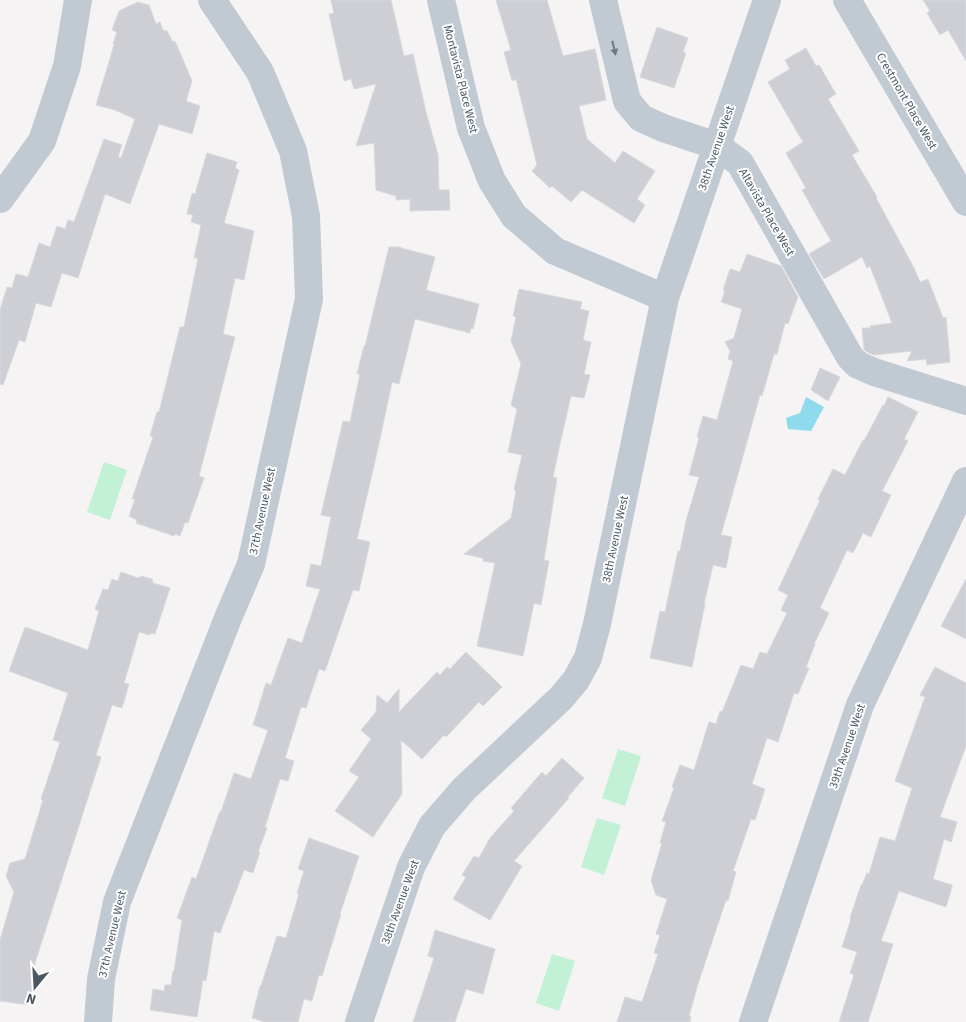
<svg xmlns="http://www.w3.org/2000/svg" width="966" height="1022" font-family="'Source Sans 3',sans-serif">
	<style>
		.green { fill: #c3f1d5 }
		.water { fill: #90daee }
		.building { fill: #cdcfd5; stroke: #d7d9de }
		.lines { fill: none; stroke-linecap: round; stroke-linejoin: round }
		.minor { stroke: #c1cad2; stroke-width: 28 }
		.oneway { fill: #6e7983 }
		.labels { text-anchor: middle; stroke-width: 4; stroke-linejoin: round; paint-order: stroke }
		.street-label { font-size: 12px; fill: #4a5661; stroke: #fff }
	</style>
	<rect width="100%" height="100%" fill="#f5f3f3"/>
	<path class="green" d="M104 462 127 470 110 520 87 512Z
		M618 749 641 756 625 806 602 798Z
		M597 818 621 825 604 875 581 867Z
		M552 954 575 961 559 1011 536 1003Z"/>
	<path class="water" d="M806 397 824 407 811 431 788 429 786 418 800 413Z"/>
	<path class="building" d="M331 0H391L404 56 413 54 426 112 438 155 439 190H449L450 210 410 211V199L396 200V196L376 190 374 143 356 146 376 84 354 89 351 79 344 81 329 14 334 13Z
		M496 0H547L563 56 595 49 606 100 579 106 587 139 615 163 623 151 655 171 637 199 645 205 634 223 582 190 571 202 552 186 550 188 532 171 537 165 516 79 512 81 504 52 511 50Z
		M923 0H966V61L948 30 940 35 927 13 930 11Z
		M138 2 149 5 156 24 160 22 163 30 167 31 173 42 175 41 192 81 186 101 200 106 192 134 159 124 130 204 105 194 78 278 62 273 51 307 36 303 25 342 19 340 3 385 0 384V310L7 287 12 288 16 274 28 277 39 243 50 247 57 226 65 229 68 220 74 222 104 139 122 145 118 157 121 158 135 119 115 110 96 105 114 45 113 44 117 32 112 30 119 11Z
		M657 27 688 38 683 52 686 53 674 88 640 77Z
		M806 48 816 66 819 65 836 94 828 99 859 151 852 155 877 197 876 198 914 268 920 282 928 279 943 318 946 317 950 362 927 365 926 359 907 361 912 351 874 355 867 352 864 349 862 328H871L870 326 892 323 870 266 867 268 862 257 824 279 809 254 831 241 802 190 806 188 786 153 803 142 768 82 790 69 785 60Z
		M207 153 237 162 235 168 239 170 224 223 254 231 244 280 235 278 223 334 235 337 199 476 204 478 188 523 185 522 180 536 175 534 174 536 136 523 137 520 129 516 135 499H132L153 437 150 436 157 412H159L180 327H184L198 258H194L201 225 191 222 193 215 187 214 192 193 195 194Z
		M389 247H398L435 257 426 290 479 304 473 329 471 328 470 333 415 319 399 384 392 382 378 448 357 539 370 542 359 591 353 590 325 671 319 669 306 708 301 707 285 758 294 761 288 781 280 779 265 827 267 828 258 852H260L253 873 244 870 220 933 214 931 206 981 203 980 197 1017 150 1010 153 989 164 991 165 985H171L173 971H174L182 920 177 918 192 877 196 879 220 811 221 812 234 773 251 779 268 730 253 725 266 683 271 685 288 638 302 643 320 589 306 586 311 564 321 566 331 517 321 515 343 421 350 422 360 374H357L364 346H365Z
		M747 254 781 266 798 297 788 324 785 323 777 354H774L762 396 760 395 721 535 732 537 726 568 713 565 704 604H705L692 667 650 658 660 611 665 612 678 551H680L686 521 699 477 689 475 699 438 697 437 703 416 717 420 733 361 728 359 730 351 725 342 734 338 742 309 721 302 725 291 723 290 730 269 740 272Z
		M519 289 582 302 580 309 589 311 583 340 591 342 584 374 590 375 584 398 571 396 561 439 553 477 557 478 544 560 549 561 541 605 534 603 523 656 477 646 495 563 483 561V558L464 554 511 518 516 491 514 490 522 455 508 452 517 409 511 405 521 364 511 341 516 317 513 316Z
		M820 368 840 377 828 401 811 390Z
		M888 397 918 412 904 439 908 441 882 491 891 495 871 537 863 533 853 553 847 550 820 608 829 613 814 644H815L806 667 809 668 798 694 794 693 778 742 767 738 752 784 765 789 755 820 751 819 733 871 736 872 728 901 726 900 697 987 689 1016H691L690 1022H617L625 997 642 1002 658 954 654 953 660 935 656 934 667 899 656 895 651 880 662 843H660L666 822 662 821 674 788 672 787 680 765 694 770 709 722 716 724 720 711 722 712 741 665 753 669 760 652 767 654 787 613 781 610 788 595 778 590 820 500 818 499 833 469 845 475 863 440 864 441 883 405 884 406Z
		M121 572 138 578 141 576 152 579 153 583 170 588 155 634 151 633 150 635 139 632 124 683 129 684 122 708 112 705 96 755 101 757 35 963 30 1005 0 1001V940L14 892 6 876 10 863 25 859 43 800 41 799 60 742 53 740 68 693 9 671 25 627 88 650 99 611 95 609 103 589 108 590 112 579 118 581Z
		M966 579V639L941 626Z
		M466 652 502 687 483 706 479 702 446 737 444 735 422 759 401 740 402 794 373 837 335 811 359 777 349 771 371 739 361 730 376 712 377 695 387 703 399 689V712L437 672 440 675 447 667 450 669Z
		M935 667 966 683V746L940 817 957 822 951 842 944 839 933 879 952 885V887L946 907 899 891 881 941 893 944 868 1022H839L854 975 850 973 857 952 842 947 851 919 850 918 861 885H862L867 873 869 874 880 837 895 841 912 788 895 781 925 697 920 695Z
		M562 758 584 778 567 798H569L514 861 522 866 490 920 453 899 466 877 462 875 474 856 479 858 490 838 514 811 511 808 542 772 546 776Z
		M309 838 359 856 340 914H341L322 976 319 975 312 1001 304 999 298 1022H265L252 1018 260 986H261L277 936 286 938 299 894 297 893 304 871 298 869Z
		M435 930 495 949 483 994 466 989 455 1022H413L434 958 428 956Z"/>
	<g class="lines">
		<path class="minor" d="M441 0 471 128 492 181 514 216 555 251 665 298
			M603 0 627 101 641 118 663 128 717 146 740 163 850 357 858 365 874 372 966 401
			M847 0 966 202
			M0 199 42 141 67 66 78 0
			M98 1022 101 979 117 902 228 618 251 564 309 299 306 216 293 151 260 72 212 0
			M359 1022 411 867 432 826 464 789 561 698 576 680 588 658 597 624 665 298 767 0
			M753 1022 860 705 966 481"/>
	</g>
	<defs><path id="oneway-solid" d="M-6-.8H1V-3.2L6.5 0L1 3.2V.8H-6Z" transform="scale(1.25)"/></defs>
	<use class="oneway" href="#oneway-solid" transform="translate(614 48) rotate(77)"/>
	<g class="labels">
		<g class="street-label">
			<text transform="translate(461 79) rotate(76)" y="4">Montavista Place West</text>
			<text transform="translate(907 101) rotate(60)" y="4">Crestmont Place West</text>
			<text transform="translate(716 148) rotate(-71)" y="4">38th Avenue West</text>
			<text transform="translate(767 212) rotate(60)" y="4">Altavista Place West</text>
			<text transform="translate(262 511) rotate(-78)" y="4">37th Avenue West</text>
			<text transform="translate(615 539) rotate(-78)" y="4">38th Avenue West</text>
			<text transform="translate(847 746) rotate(-71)" y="4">39th Avenue West</text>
			<text transform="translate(400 902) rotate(-70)" y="4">38th Avenue West</text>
			<text transform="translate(112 934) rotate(-77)" y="4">37th Avenue West</text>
		</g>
	</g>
	<g transform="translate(35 987) rotate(198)" stroke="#ffffff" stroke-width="4" paint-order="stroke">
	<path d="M0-4L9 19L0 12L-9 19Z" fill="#4a5661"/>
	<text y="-8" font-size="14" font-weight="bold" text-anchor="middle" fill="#4a5661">N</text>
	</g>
</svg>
